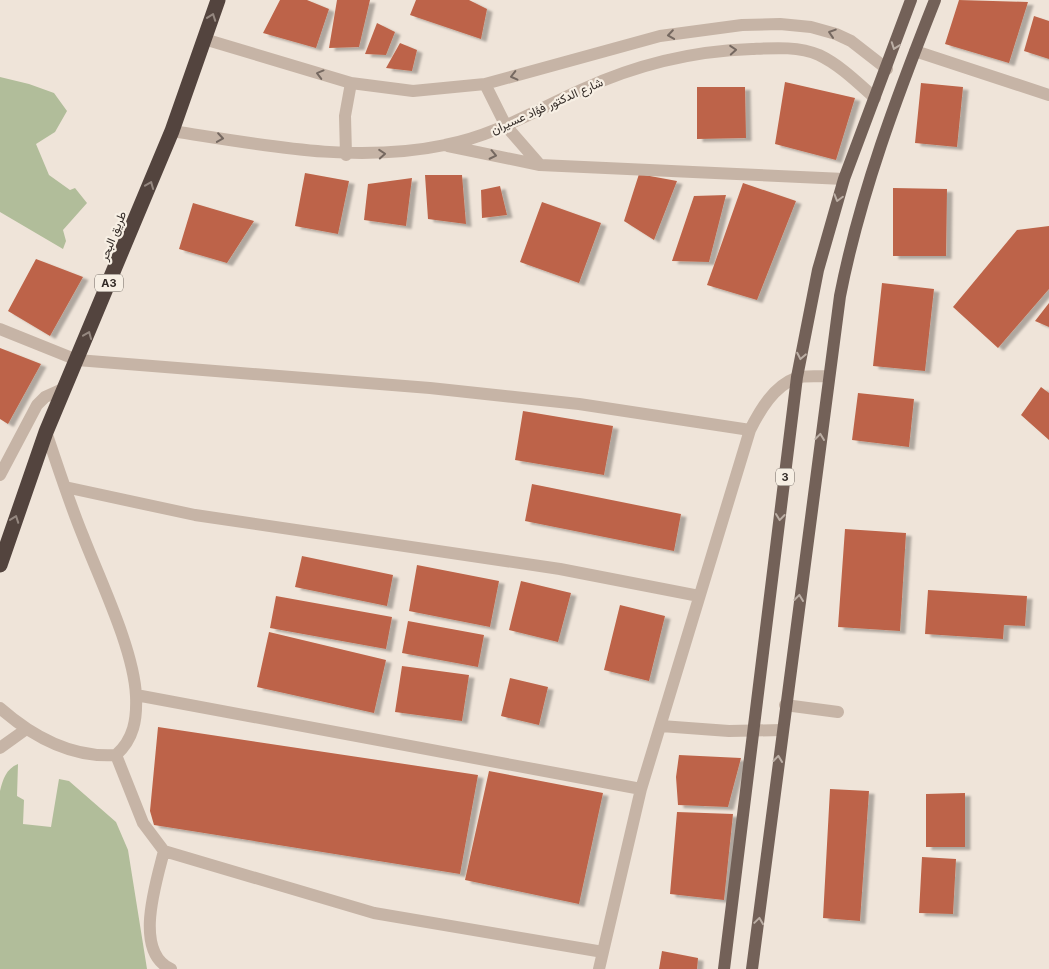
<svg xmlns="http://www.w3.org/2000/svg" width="1049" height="969" font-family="Inter,Vazirmatn,sans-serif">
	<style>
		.green { fill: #b1bd9a }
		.building { fill: #bd6448; filter: url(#shadow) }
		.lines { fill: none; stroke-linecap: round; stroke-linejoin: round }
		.minor { stroke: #c6b4a6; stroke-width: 12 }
		.major { stroke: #736158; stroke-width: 12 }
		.highway { stroke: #53443e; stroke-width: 15 }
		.oneway { stroke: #958880 }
		.oneway2 { stroke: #756860 }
		.oneway3 { stroke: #bcafa5 }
		.labels { text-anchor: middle; stroke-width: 4.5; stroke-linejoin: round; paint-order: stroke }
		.shield { fill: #f7efe4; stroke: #6d655f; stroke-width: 1 }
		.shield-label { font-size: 11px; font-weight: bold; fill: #322a26 }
		.street-label { font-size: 12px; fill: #322a26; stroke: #f7efe4 }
	</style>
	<defs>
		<filter id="shadow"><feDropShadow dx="5.5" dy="3" stdDeviation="1" flood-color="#0004"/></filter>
	</defs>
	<rect width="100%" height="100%" fill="#efe4d9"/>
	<path class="green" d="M0 77 29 84 54 93 67 111 55 132 36 144 49 175 70 190 75 188 87 203 63 230 66 241 63 249 0 212Z
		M18 764 17 796 24 800 23 824 51 827 59 779 69 781 116 822 128 850 147 969H0V791C3 779 6 769 18 764Z"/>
	<path class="building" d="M280 0H307L329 9 316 48 263 33Z
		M337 0H370L359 47 329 48Z
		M416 0H469L487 9 481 39 410 15Z
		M959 0 1028 2 1009 63 945 44Z
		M1034 16 1049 21V59L1024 51Z
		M377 23 395 32 386 55 365 54Z
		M400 43 417 50 412 71 386 68Z
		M785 82 855 98 836 160 775 144Z
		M921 83 963 87 957 147 915 143Z
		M697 87H745L746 138 697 139Z
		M305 173 349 181 338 234 295 226Z
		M639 174 677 181 654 240 624 221Z
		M425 175H462L466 224 428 219Z
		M412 178 406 226 364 220 368 184Z
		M743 183 796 201 757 300 707 285Z
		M500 186 507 215 482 218 481 190Z
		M893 188 947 189 946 256H893Z
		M726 195 709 262 672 261 694 196Z
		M542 202 601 223 579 283 520 262Z
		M193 203 254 221 227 263 179 249Z
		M1049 226V289L998 348 953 307 1017 230Z
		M36 259 83 277 50 336 8 311Z
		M882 283 934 289 925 371 873 366Z
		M1049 303V327L1035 321Z
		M0 348 41 364 8 424 0 419Z
		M1041 387 1049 393V440L1021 415Z
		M858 393 914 399 909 447 852 440Z
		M523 411 613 426 604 475 515 460Z
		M532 484 681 514 674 551 525 521Z
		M845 529 906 533 900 631 838 627Z
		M302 556 393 575 387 606 295 587Z
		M417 565 499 581 490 627 409 611Z
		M521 581 571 593 558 642 509 630Z
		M928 590 1027 596 1025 626 1004 625 1003 639 925 634Z
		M276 596 392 617 386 649 270 628Z
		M620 605 665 616 649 681 604 670Z
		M408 621 484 635 478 667 402 653Z
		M269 632 386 660 374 713 257 687Z
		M402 666 469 675 462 721 395 712Z
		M510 678 548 687 539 725 501 716Z
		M158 727 478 775 460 874 154 825 150 811Z
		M679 755 741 758 728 807 678 805 676 777Z
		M489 771 603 793 579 904 465 880Z
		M830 789 869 791 860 921 823 918Z
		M965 793V847H926V794Z
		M677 812 733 814 724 900 670 894Z
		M922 857 956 859 953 914 919 913Z
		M662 951 698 958 697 969H659Z"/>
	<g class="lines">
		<path class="minor" d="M204 39 351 83 413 91 485 84 660 36 742 25 780 24 811 27 836 34 851 41 887 69
			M915 51 1049 95
			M485 84 506 126 540 165
			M172 131C263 145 354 164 445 145 494 136 536 110 581 90 635 65 692 51 752 49 773 48 798 46 819 55 840 65 858 83 875 98
			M448 146 540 165 844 179
			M346 155 345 116 351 83
			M0 329 77 360 430 388 579 404 750 430
			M0 475 37 405 45 397 65 388
			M65 487 195 515 560 569 699 596
			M136 695 641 789
			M785 705 838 712
			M0 708C33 737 72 758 116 755 134 739 137 719 136 696 134 650 100 580 83 536 69 502 58 467 46 432
			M661 726 729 731 782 730
			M0 748 25 730
			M116 755 143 823 164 851 374 913 603 952
			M164 851C156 883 133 952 171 969
			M599 969 641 789 750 430C760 410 774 386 796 378 805 375 819 377 828 376"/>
		<path class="major" d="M724 969 797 377 818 270 844 179 911 0
			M752 969 840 296C860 194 897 96 935 0"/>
		<path class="highway" d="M0 565 46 432 172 131 218 0"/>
	</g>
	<defs><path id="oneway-chevron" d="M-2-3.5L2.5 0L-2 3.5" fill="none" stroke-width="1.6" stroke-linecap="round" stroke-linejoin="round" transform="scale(1.25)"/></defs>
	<g class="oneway">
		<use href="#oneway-chevron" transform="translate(212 17) rotate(-70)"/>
		<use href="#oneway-chevron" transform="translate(150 185) rotate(-68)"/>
		<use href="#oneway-chevron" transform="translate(88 335) rotate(-68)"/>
		<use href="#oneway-chevron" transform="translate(15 519) rotate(-70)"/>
	</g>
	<g class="oneway2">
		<use href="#oneway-chevron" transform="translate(832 33) rotate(-162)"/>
		<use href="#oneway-chevron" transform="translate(671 35) rotate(172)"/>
		<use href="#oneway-chevron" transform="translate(733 50) rotate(-4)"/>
		<use href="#oneway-chevron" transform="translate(320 74) rotate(-165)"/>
		<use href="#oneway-chevron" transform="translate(514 76) rotate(166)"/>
		<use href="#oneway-chevron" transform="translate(220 138) rotate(8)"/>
		<use href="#oneway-chevron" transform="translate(382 154) rotate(-4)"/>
		<use href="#oneway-chevron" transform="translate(493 155) rotate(12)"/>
	</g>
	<g class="oneway3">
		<use href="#oneway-chevron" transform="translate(895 46) rotate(110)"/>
		<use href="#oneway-chevron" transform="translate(838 198) rotate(106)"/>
		<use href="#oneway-chevron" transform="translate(801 356) rotate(101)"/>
		<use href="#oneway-chevron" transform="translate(820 437) rotate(-83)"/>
		<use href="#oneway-chevron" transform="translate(780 517) rotate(97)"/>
		<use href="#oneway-chevron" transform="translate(799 598) rotate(-83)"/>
		<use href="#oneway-chevron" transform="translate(778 759) rotate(-84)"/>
		<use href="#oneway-chevron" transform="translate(759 921) rotate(-82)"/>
	</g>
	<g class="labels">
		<g class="shield">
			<rect x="95" y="274.5" width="28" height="17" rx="4"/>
			<rect x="776" y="468.5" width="18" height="17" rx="4"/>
		</g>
		<g class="shield-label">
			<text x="109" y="287">A3</text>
			<text x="785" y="481">3</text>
		</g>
		<g class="street-label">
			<text transform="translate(547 106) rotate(-24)" y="4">شارع الدكتور فؤاد عسيران</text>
			<text transform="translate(113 236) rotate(-68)" y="4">طريق البحر</text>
		</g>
	</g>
</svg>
